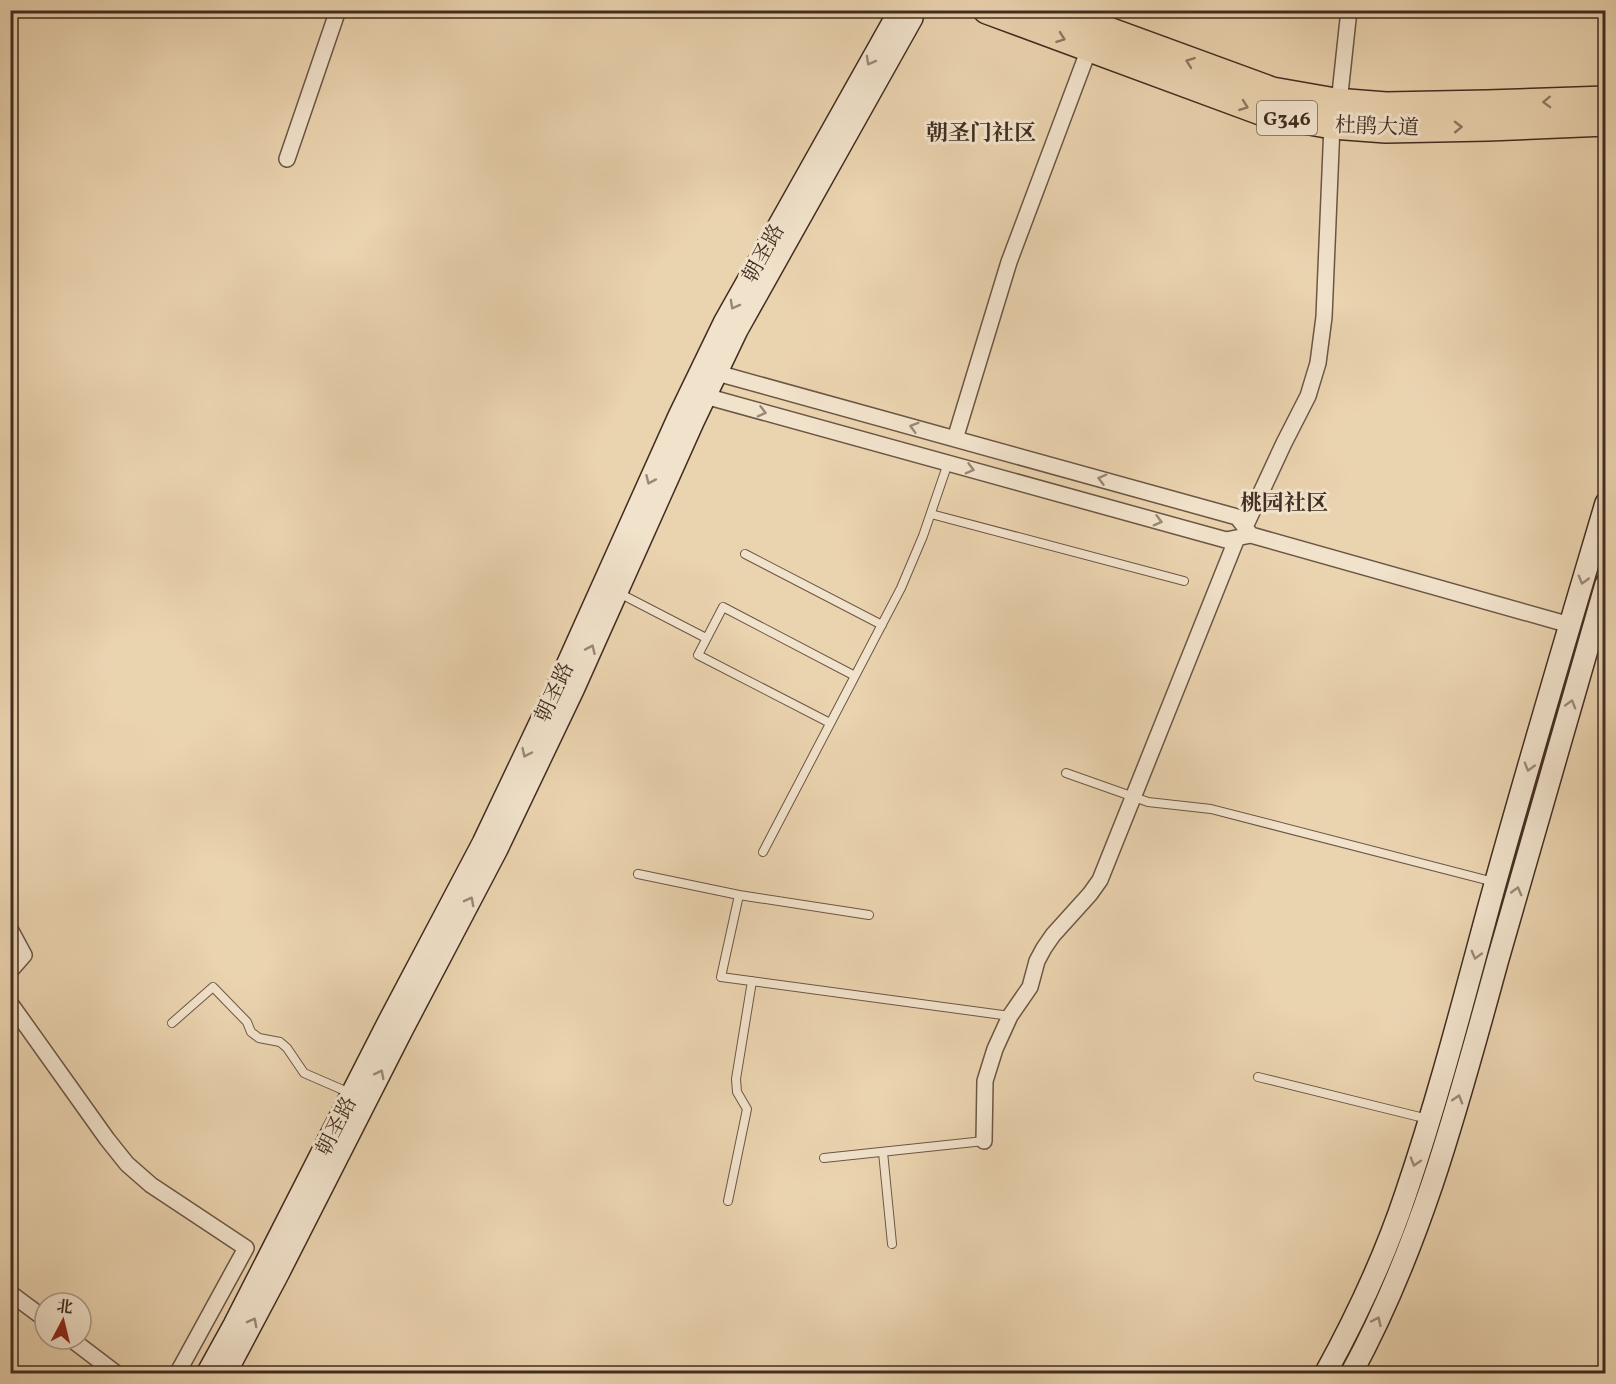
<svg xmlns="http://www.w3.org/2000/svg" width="1616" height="1384" font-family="Vollkorn,'Noto Serif SC',serif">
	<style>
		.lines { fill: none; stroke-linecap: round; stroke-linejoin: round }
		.lane-casing { stroke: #6c5644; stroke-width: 10 }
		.street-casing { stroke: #6c5644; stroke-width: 18 }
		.secondary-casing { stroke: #422d21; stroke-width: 24 }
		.highway-casing { stroke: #422d21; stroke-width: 30 }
		.lane { stroke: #f1e2cb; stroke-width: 8 }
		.street { stroke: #f1e2cb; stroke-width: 15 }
		.secondary { stroke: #f1e2cb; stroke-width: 21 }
		.highway { stroke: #ead3af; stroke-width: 27 }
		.oneway { stroke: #8e7861 }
		.oneway2 { stroke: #9a8876 }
		.labels { text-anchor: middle; stroke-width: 6; stroke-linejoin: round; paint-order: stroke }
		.shield { fill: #f1e2cb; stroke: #766354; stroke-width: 1.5 }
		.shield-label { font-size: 20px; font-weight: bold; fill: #422d21 }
		.street-label { font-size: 21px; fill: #422d21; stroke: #f1e2cb }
		.neighbourhood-label { font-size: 22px; font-weight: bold; fill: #422d21; stroke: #f1e2cb }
	</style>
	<rect width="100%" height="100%" fill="#ead3af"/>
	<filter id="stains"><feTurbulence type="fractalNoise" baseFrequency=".00333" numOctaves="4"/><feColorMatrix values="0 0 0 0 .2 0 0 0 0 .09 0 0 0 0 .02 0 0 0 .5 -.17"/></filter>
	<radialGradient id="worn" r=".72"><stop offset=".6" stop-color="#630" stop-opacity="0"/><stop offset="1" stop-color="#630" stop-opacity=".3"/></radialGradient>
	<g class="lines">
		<defs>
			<path id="lane" d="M931 514 1184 581
				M745 554 882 625
				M617 592 706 638
				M830 723 698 655 723 607 855 676
				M1066 773 1148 802 1211 809 1494 882
				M763 852 901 588 923 536 948 463
				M638 874 739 895 869 915
				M739 895 721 977 1010 1016
				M172 1023 213 987 247 1022 251 1032 259 1038 280 1042 287 1048 304 1073 350 1093
				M1258 1077 1428 1119
				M883 1152 892 1244
				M824 1158 984 1141
				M728 1201 747 1109 737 1092 736 1079 752 981"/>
			<path id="street" d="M1339 103 1349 10
				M287 159 338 10
				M717 373 1237 517 1251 535
				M705 396 1226 540 1251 535 1570 625
				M955 439 1009 262 1089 49
				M1245 527 1284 443 1308 396 1318 363 1324 317 1332 125
				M10 929 24 955 10 971
				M10 1003 107 1139 127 1164 151 1185 246 1248 177 1374
				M984 1141 985 1081 995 1049 1010 1016 1030 987 1037 961 1044 948 1053 935 1090 894 1100 880 1237 538
				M10 1293 45 1319
				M71 1339 117 1374"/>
			<path id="secondary" d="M207 1374 234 1325 388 1023 483 843 559 683 679 416 724 323 900 10
				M225 1374 278 1274 402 1030 497 849 573 690 693 422 737 330 912 18 913 10
				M1325 1374C1357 1316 1385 1256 1406 1193 1438 1099 1463 1002 1489 906 1526 771 1566 638 1606 503
				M1351 1374C1422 1244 1459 1101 1498 959 1533 834 1569 709 1606 584"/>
			<path id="highway" d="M987 10 1266 113 1332 125 1386 129 1488 127 1606 122
				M1051 10 1272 91 1335 102 1386 106 1487 104 1606 100"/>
		</defs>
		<use href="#lane" class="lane-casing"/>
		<use href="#street" class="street-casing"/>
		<use href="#secondary" class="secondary-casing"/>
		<use href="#highway" class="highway-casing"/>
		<use href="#lane" class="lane"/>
		<use href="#street" class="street"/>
		<use href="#secondary" class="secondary"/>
		<use href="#highway" class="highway"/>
	</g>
	<defs><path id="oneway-chevron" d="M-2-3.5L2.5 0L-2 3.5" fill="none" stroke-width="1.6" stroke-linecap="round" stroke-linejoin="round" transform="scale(1.5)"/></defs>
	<g class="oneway">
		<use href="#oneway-chevron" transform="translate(1061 38) rotate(20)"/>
		<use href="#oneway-chevron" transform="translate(1190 62) rotate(-160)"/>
		<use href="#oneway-chevron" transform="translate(1547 102) rotate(178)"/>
		<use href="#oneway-chevron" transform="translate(1244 106) rotate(20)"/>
		<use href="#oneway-chevron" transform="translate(1458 127) rotate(-1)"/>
	</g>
	<g class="oneway2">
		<use href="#oneway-chevron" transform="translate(870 61) rotate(119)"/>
		<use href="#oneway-chevron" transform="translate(734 305) rotate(119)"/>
		<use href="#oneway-chevron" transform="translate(762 412) rotate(15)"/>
		<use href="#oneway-chevron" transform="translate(914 427) rotate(-164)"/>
		<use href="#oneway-chevron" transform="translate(970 469) rotate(15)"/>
		<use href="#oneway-chevron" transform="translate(1102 479) rotate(-165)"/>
		<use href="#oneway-chevron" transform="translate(650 480) rotate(114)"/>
		<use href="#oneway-chevron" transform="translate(1158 521) rotate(15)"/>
		<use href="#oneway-chevron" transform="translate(1583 580) rotate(106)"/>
		<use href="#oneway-chevron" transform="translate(591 649) rotate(-66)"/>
		<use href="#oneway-chevron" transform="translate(1571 704) rotate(-74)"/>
		<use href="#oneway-chevron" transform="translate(526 753) rotate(115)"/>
		<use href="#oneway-chevron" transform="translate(1529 767) rotate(106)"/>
		<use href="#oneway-chevron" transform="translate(1517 891) rotate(-75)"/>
		<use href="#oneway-chevron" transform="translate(470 901) rotate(-62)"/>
		<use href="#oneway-chevron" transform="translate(1476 955) rotate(105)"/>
		<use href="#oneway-chevron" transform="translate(380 1074) rotate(-63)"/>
		<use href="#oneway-chevron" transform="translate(1458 1099) rotate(-73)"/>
		<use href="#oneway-chevron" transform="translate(1415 1162) rotate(107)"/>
		<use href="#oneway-chevron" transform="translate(1377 1321) rotate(-65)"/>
		<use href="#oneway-chevron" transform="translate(253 1322) rotate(-62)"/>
	</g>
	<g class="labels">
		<rect class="shield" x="1257" y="101" width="60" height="34" rx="4.5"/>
		<g class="shield-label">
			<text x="1287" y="125">G346</text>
		</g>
		<g class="street-label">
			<text transform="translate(1377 126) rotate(2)" y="7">杜鹃大道</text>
			<text transform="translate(763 253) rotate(-61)" y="7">朝圣路</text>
			<text transform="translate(554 692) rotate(-65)" y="7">朝圣路</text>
			<text transform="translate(336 1126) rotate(-63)" y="7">朝圣路</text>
		</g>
		<g class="neighbourhood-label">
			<text x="981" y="140">朝圣门社区</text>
			<text x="1284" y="510">桃园社区</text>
		</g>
	</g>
	<rect width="1616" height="1384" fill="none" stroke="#ead3af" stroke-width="36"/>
	<rect x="12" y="12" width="1592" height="1360" fill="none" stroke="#422d21" stroke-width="3"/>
	<rect x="18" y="18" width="1580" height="1348" fill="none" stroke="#422d21" stroke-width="1.5"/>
	<g transform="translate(63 1321) rotate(7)"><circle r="28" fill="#f1e2cb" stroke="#ab9a87" stroke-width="1.5"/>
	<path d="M0-4.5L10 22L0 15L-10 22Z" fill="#8f2418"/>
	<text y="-9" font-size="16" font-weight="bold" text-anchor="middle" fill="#422d21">北</text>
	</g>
	<rect width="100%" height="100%" filter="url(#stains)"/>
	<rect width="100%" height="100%" fill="url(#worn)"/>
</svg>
